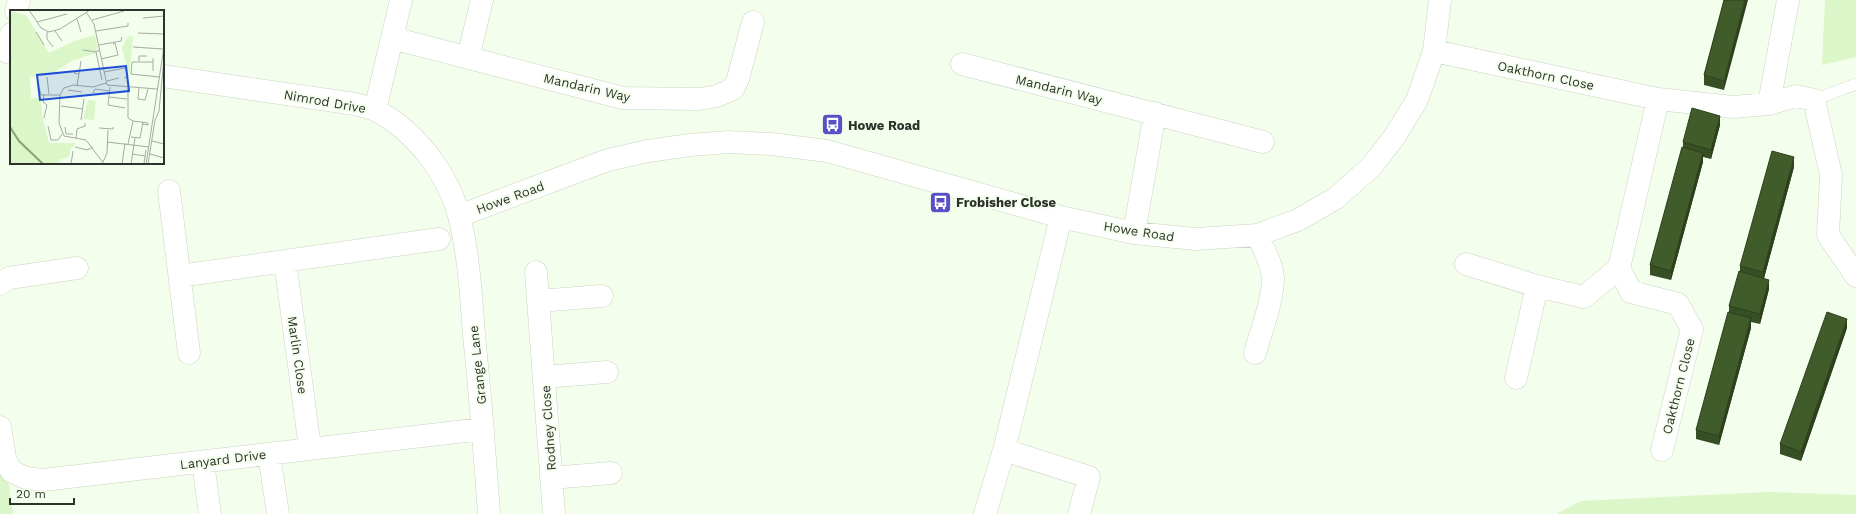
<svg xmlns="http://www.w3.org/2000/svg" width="1856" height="514" font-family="'Work Sans',sans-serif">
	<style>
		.green { fill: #dbf6c8 }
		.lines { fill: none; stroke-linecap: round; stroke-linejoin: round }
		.lane-casing { stroke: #cad4c3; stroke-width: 12 }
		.street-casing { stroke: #cad4c3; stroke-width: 23 }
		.lane { stroke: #fff; stroke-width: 11 }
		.street { stroke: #fff; stroke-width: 22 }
		.wall { fill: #374f24 }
		.shaded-wall { fill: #2d401d }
		.building { fill: #405c2a; stroke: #2d401d }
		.labels { text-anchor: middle; stroke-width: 4; stroke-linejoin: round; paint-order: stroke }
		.street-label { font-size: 13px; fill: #2e322c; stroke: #f4feed }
		.poi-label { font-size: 13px; font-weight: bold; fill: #2e322c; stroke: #f4feed; text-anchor: start }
		.inset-river { fill: none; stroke: #87a570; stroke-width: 2 }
		.inset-road { fill: none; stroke: #a5aca0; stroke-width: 1 }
		.view { fill: #1d4ed8; fill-opacity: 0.15; stroke: #1d4ed8; stroke-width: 2 }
		.inset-edge { fill: none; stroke: #2e322c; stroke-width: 2 }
	</style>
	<rect width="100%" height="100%" fill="#f4feed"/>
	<path class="green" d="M1825 0H1856V57L1822 65Z
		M0 437 9 485 13 514H0Z
		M1768 492 1856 495V514H1556L1581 501Z"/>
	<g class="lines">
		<defs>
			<path id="lane" d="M1814 100 1856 84"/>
			<path id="street" d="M16 11 19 0
				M392 38 623 98 700 99 717 96 733 89 738 79 753 22
				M1434 51 1658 99 1733 107 1769 104 1796 96 1814 100 1831 175 1828 235 1856 276
				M7 52 11 34
				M468 58 482 0
				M962 64 1263 142
				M163 76 355 104C361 106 369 107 375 110 415 130 448 174 459 216 470 258 471 303 475 345 481 402 485 458 489 514
				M1658 99 1619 268 1631 292 1678 304 1692 329 1662 450
				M1769 104 1788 0
				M375 110 401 0
				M169 191 189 353
				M459 216 608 160 648 151 690 145 728 142 771 144 827 151 1061 217 1134 233 1196 239 1257 235 1298 220 1336 198 1371 167 1395 136 1417 100 1434 51 1440 0
				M1061 217 1004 450 1089 477 1079 514
				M1134 233 1155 113
				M285 261 310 448
				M1466 264 1537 286 1584 297 1619 268
				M536 272 554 514
				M180 276 439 239
				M0 284 9 278 77 268
				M538 301 602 296
				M1255 353C1261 331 1273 301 1273 278 1272 263 1263 248 1257 235
				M544 377 607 372
				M1516 378 1537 286
				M0 427 5 458 11 471 26 478 43 480 483 429
				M269 454 278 514
				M203 462 210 514
				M551 478 611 473
				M985 514 1004 450"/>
		</defs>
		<use href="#lane" class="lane-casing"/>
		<use href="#street" class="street-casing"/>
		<use href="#lane" class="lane"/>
		<use href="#street" class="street"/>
	</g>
	<path class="wall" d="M1724 0V90L1704 85V75Z
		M1720 125 1711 159 1703 157V162L1671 280 1650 275V265L1683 148V142Z
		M1794 167 1764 278 1769 289 1760 324 1751 322V328L1719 445 1696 439V430L1729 312V306L1740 272V266Z
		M1847 328 1801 461 1780 454V444Z"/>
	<path class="shaded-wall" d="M1745 0H1748L1724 90V81Z
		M1720 116V125L1711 159V150Z
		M1703 153V162L1671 280V271Z
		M1794 157V167L1763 282V272Z
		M1769 280V289L1760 324V314Z
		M1751 318V328L1719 445V436Z
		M1847 319V328L1801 461V452Z"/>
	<path class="building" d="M1724 0H1745L1724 81 1704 75Z
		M1692 108 1720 116 1711 150 1683 142Z
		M1682 147 1703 153 1671 271 1650 265Z
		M1772 151 1794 157 1763 272 1740 266Z
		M1739 271 1769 280 1760 314 1729 306Z
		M1728 312 1751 318 1719 436 1696 430Z
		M1827 312 1847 319 1801 452 1780 444Z"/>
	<defs>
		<symbol id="bus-square" viewBox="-11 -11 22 22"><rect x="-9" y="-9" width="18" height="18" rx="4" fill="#5b4fc7" stroke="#f4feed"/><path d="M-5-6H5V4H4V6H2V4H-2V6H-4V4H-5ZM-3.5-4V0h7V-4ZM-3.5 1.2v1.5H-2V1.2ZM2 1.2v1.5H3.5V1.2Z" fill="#fff"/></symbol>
	</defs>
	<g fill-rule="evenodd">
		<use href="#bus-square" x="820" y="112" width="25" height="25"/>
		<use href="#bus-square" x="928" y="190" width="25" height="25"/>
	</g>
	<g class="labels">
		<g class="street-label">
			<text transform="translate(1546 75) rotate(12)" y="5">Oakthorn Close</text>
			<text transform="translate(587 87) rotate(13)" y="5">Mandarin Way</text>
			<text transform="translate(1059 89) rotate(14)" y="5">Mandarin Way</text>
			<text transform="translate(325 101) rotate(10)" y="5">Nimrod Drive</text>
			<text transform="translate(510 197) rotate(-20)" y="5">Howe Road</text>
			<text transform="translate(1139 231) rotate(9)" y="5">Howe Road</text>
			<text transform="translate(298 355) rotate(82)" y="5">Marlin Close</text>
			<text transform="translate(477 365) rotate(-96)" y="5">Grange Lane</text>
			<text transform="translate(1678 386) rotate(-76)" y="5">Oakthorn Close</text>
			<text transform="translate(548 428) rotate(-94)" y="5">Rodney Close</text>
			<text transform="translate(223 459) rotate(-7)" y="5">Lanyard Drive</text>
		</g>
		<g class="poi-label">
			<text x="848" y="130">Howe Road</text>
			<text x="956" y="207">Frobisher Close</text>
		</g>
	</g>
	<g transform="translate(10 10)">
		<rect width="154" height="154" fill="#f4feed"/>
		<path d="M0 1 16 5 39 43 64 31 85 25 88 39 85 43 62 51 41 64 20 67 21 89 31 87 32 105 39 133H66L60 140V146L50 150 49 154H0ZM118 26 123 27 119 65 112 38ZM78 90 86 91 84 110 73 109Z" fill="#dbf6c8"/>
		<path class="inset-river" d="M0 117 9 131 33 154"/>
		<path class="inset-road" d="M19 0 31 18 39 22 50 19 80 0M76 2 84 14 97 75 147 79M133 8 154 6M67 9 71 22M82 10 114 1M27 12 57 4M45 21 52 31M86 21 118 16V13M26 22 34 35M37 22V29L43 37M128 23 154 24M89 35 111 31 112 27M123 37 153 39M73 40 86 42M90 40 86 42 92 70M91 49 108 45 105 33 103 34M129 51V46H137M143 52H122L121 64 149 67M67 60 64 63 69 64 67 75M143 61V48M94 62 115 58 118 66 114 68M69 64 71 51M37 67 39 84M27 68 31 85H50M97 71 109 68M100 77 98 95 115 98M129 78 128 89 135 90 138 79M58 80 72 82M83 83 85 79 100 81M34 84 33 92 37 95 34 108M99 87 117 89M51 96 73 99M71 110 74 89M123 111 138 113V115L132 114M38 116 41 130H48L52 124M55 117 56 124H63M89 118 103 119V117M121 127 130 128 133 112M66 128 67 119 75 116V113M142 131 154 134M97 132 139 137M118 134 123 111 118 108V78M65 137 77 140 83 137M122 144 135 146M140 144 154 148M93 152 97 143 98 120M134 153 136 140M61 154 63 141M94 154 76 130 54 126 49 113 50 85 54 78 63 75 83 77 96 73M112 154 115 133M121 154 125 128M136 154 154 37M138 154 145 110 149 101 154 49"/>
		<path class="view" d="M116 56 119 81 30 90 27 65Z"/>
		<rect width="154" height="154" class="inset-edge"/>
	</g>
	<path d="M10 498v6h64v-6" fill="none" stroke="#2e322c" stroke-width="2"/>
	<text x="16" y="498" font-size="12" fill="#2e322c" stroke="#f4feed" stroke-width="3" paint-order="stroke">20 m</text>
</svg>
